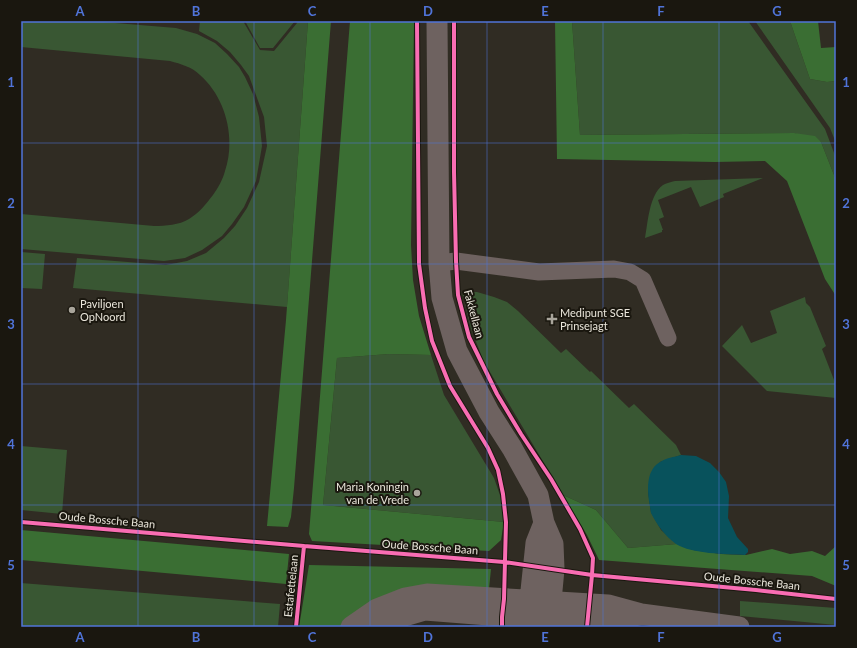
<svg xmlns="http://www.w3.org/2000/svg" width="857" height="648" font-family="Lato,sans-serif">
	<style>
		.green { fill: #395733 }
		.forest { fill: #3a6e33 }
		.water { fill: #08525c }
		.lines { fill: none; stroke-linecap: round; stroke-linejoin: round }
		.minor { stroke: #6e6260; stroke-width: 17 }
		.tertiary { stroke: #6e6260; stroke-width: 21 }
		.cycleway-casing { stroke: #1a170f; stroke-width: 6 }
		.cycleway { stroke: #f96db3; stroke-width: 4 }
		.grid { fill: none; stroke: #5074d9; stroke-width: 1; stroke-opacity: 0.55 }
		.poi-dot { fill: #a9a59b; stroke: #1a170f; stroke-width: 1.5 }
		.labels { text-anchor: middle; stroke-width: 4; stroke-linejoin: round; paint-order: stroke }
		.poi-label { font-size: 11px; fill: #eae6db; stroke: #1a170f; text-anchor: start }
		.street-label { font-size: 11px; fill: #eae6db; stroke: #1a170f }
		.neatline { fill: none; stroke: #5074d9; stroke-width: 1.5 }
		.grid-label { font-size: 13px; text-anchor: middle; font-weight: bold; fill: #5074d9 }
	</style>
	<rect width="100%" height="100%" fill="#302c23"/>
	<path class="green" d="M21 21H91L176 28 197 34 215 43 227 54 239 67 245 77 253 94 259 117 262 146 256 181 244 207 232 224 222 236 202 250 185 258 164 261 21 249V214L154 226C166 226 179 225 189 219 199 213 206 204 213 195 218 188 223 179 225 171 236 138 226 98 200 75 192 67 181 64 170 61L21 47Z
		M200 21H243L260 50 274 51 297 23 298 21H308L287 307 73 288 77 258 166 265 187 261 206 253 224 238 235 226 247 208 259 182 267 146 264 117 249 76 241 65 230 52 217 41 199 31Z
		M245 21H295L273 48H260Z
		M572 21H748L825 129 836 158V180L821 142 794 133 580 135Z
		M755 21H790L810 79 827 82 836 81V143L830 128Z
		M763 178 723 194 724 197 700 207 691 187 658 200 664 217 659 219 663 230H662V232L645 238C648 223 649 195 663 185 666 183 671 182 675 181Z
		M21 252 45 254 42 289 21 288Z
		M462 292H477L494 297 507 302 518 311 561 353 566 349 590 372 591 371 629 408 634 404 676 445 681 455 660 462 648 492 651 512 661 530 677 544 628 548 596 510 563 495 484 362 471 329Z
		M805 297 806 303 810 307 826 346 822 349 836 385V398L767 391 722 346 742 325 751 343 777 333 770 311Z
		M389 354 431 355 444 395 494 478 502 501 504 522 323 505 337 358Z
		M21 446 67 450 62 514 21 510Z
		M21 583 280 604 278 627H21Z
		M740 601 836 608V625L740 616Z"/>
	<path class="forest" d="M308 21H331L294 488 291 517 288 527 267 526 286 320Z
		M350 21H414L411 245 413 280 419 316 431 355 389 354 337 358 323 505 504 522 501 540 489 551 312 541 309 534Z
		M555 21H572L580 135 794 133 815 136 821 142 836 180V296L825 279 787 181 765 161 715 162 557 159Z
		M790 21H818L821 48 836 47V81L827 82 810 79Z
		M563 495 596 510 628 548 677 544 693 550 721 554 746 555 772 549 790 554 812 551 825 556 836 546V586L812 576 599 560 587 535Z
		M21 530 289 554 286 584 21 560Z
		M309 565 491 569 489 589 341 627H299Z"/>
	<path class="water" d="M681 455 696 456 710 463 719 472 726 482 729 496 728 518 737 537 748 549V552L745 555C726 554 692 554 676 544 665 536 657 525 651 513 650 509 650 505 649 501 647 488 647 469 660 462 666 458 674 457 681 455Z"/>
	<g class="lines">
		<path class="minor" d="M439 263 456 261 539 272 614 269 630 272 643 280 668 338"/>
		<path class="tertiary" d="M437 21 439 263 442 298 457 351 489 412 512 448 538 495 544 523 553 544 554 569 551 601 539 619
			M536 613 530 600 536 543 544 523
			M351 627 377 609 405 598 427 594 608 605 641 614 739 627
			M376 627 384 622 425 610 539 619 607 623 638 615"/>
		<defs>
			<path id="cycleway" d="M417 21 419 264 425 308 432 341 450 386 488 448 498 470 503 494 506 522 504 599 502 617V627
				M454 21V172L456 261 458 295 469 337 497 394 521 434 551 479 580 529 593 558 592 575 587 627
				M21 522 304 546 504 562 592 575 756 590 836 599
				M296 627 304 546"/>
		</defs>
		<use href="#cycleway" class="cycleway-casing"/>
		<use href="#cycleway" class="cycleway"/>
	</g>
	<path class="grid" d="M138 21V627M254 21V627M370 21V627M487 21V627M603 21V627M719 21V627M21 143H836M21 264H836M21 384H836M21 505H836"/>
	<g class="poi-dot">
		<circle cx="72" cy="310" r="4"/>
		<path d="M550 313h4v4h4v4h-4v4h-4v-4h-4v-4h4z"/>
		<circle cx="417" cy="493" r="4"/>
	</g>
	<g class="labels">
		<g class="poi-label">
			<text x="80" y="308">Paviljoen<tspan x="80" dy="13">OpNoord</tspan></text>
			<text x="560" y="317">Medipunt SGE<tspan x="560" dy="13">Prinsejagt</tspan></text>
			<text x="409" y="491" text-anchor="end">Maria Koningin<tspan x="409" dy="13">van de Vrede</tspan></text>
		</g>
		<g class="street-label">
			<text transform="translate(474 314) rotate(75)" y="4">Fakkellaan</text>
			<text transform="translate(107 520) rotate(5)" y="4">Oude Bossche Baan</text>
			<text transform="translate(430 547) rotate(4)" y="4">Oude Bossche Baan</text>
			<text transform="translate(752 581) rotate(6)" y="4">Oude Bossche Baan</text>
			<text transform="translate(291 586) rotate(-84)" y="4">Estafettelaan</text>
		</g>
	</g>
	<rect width="857" height="648" fill="none" stroke="#1a170f" stroke-width="44"/>
	<rect x="22" y="22" width="813" height="604" class="neatline"/>
	<g class="grid-label">
		<text x="80" y="16">A</text>
		<text x="196" y="16">B</text>
		<text x="312" y="16">C</text>
		<text x="428" y="16">D</text>
		<text x="545" y="16">E</text>
		<text x="661" y="16">F</text>
		<text x="777" y="16">G</text>
		<text x="11" y="87">1</text>
		<text x="846" y="87">1</text>
		<text x="11" y="208">2</text>
		<text x="846" y="208">2</text>
		<text x="11" y="329">3</text>
		<text x="846" y="329">3</text>
		<text x="11" y="449">4</text>
		<text x="846" y="449">4</text>
		<text x="11" y="570">5</text>
		<text x="846" y="570">5</text>
		<text x="80" y="642">A</text>
		<text x="196" y="642">B</text>
		<text x="312" y="642">C</text>
		<text x="428" y="642">D</text>
		<text x="545" y="642">E</text>
		<text x="661" y="642">F</text>
		<text x="777" y="642">G</text>
	</g>
</svg>
